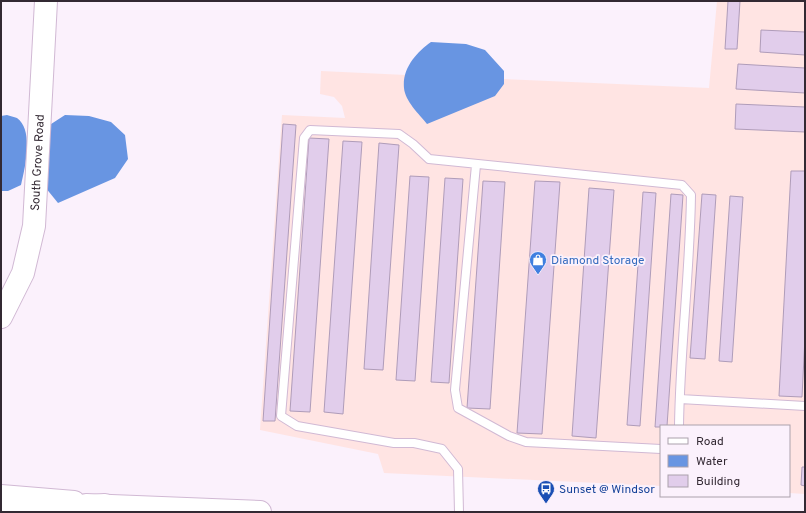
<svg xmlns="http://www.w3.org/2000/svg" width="806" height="513" font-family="Overpass,sans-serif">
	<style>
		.commercial { fill: #ffe4e3 }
		.water { fill: #6895e2 }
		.building { fill: #e1cdeb; stroke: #af9cb9 }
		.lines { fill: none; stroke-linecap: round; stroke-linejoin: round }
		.lane-casing { stroke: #d1b9d4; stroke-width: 10 }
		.secondary-casing { stroke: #d1b9d4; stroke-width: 24 }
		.primary-casing { stroke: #d1b9d4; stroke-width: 24 }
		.highway-casing { stroke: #d1b9d4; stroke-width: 24 }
		.lane { stroke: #fff; stroke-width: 8 }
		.secondary { stroke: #fff; stroke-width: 22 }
		.primary { stroke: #fff; stroke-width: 22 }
		.highway { stroke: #fff; stroke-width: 22 }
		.labels { text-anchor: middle; stroke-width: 3.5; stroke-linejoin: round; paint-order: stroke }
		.street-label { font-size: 12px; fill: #332933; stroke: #fbf1fc }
		.shop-label { font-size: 12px; fill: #366cbe; stroke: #fbf1fc; text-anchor: start }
		.transit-label { font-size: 12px; fill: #164399; stroke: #fbf1fc; text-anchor: start }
	</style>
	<rect width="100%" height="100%" fill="#fbf1fc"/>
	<path class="commercial" d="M717 1H805V494L789 493V426H661V486L384 473 378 454 260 430 282 115 345 118 342 106 334 97 320 94 321 71 406 75 404 88 412 106 504 84V79L709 88Z"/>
	<path class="water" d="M431 42 466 44 485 50 504 71V84L495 96 427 124C419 114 405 101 404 88 402 68 417 52 431 42Z
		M7 115C10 116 14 117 17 118 34 130 25 168 21 185L8 191H1V116Z
		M65 115 89 116 111 122 125 135 128 159 115 178 58 203 45 187 48 126Z"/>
	<path class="building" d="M728 1H740L737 49H725Z
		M761 30 805 32V55L760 52Z
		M738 64 805 68V93L736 89Z
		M736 104 805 107V132L735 129Z
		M283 124 296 125 275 421H263Z
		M309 138 329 139 310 412 290 411Z
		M343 141 362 142 343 414 324 412Z
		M379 143 399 145 383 370 364 369Z
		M791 171H805V337L802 397 779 396Z
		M410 176 429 177 415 381 396 380Z
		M445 178 463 179 449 383 431 382Z
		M483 181 505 182 490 409 467 408Z
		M535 181 560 182 542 434 517 433Z
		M589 188 614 190 596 438 572 436Z
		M643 192 656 193 640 426 627 425Z
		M671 194 683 195 667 426 661 427H655Z
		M702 194 716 195 705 359 690 358Z
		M730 196 743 197 732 362 719 361Z
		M802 467H805V486L801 485Z"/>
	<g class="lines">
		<defs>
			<path id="lane" d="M476 165 455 390 458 408 509 436 526 442 661 449
				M680 399 805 406
				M459 512 458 469 442 449 414 443H394L297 426 281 416 304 138 310 130 399 134 413 144 429 159 682 185 691 195C690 272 680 349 679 426"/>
			<g id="secondary">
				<path id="s1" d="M1 317 23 273 34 226 46 1"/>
			</g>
			<path id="primary" d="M1 496 74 502
				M86 505 260 512"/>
			<path id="highway" d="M1 511H43L105 505"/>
		</defs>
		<use href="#lane" class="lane-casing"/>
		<use href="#secondary" class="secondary-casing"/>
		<use href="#primary" class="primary-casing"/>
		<use href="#highway" class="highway-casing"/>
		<use href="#lane" class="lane"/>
		<use href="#secondary" class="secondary"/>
		<use href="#primary" class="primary"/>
		<use href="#highway" class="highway"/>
	</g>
	<defs>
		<symbol id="shop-pin" viewBox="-11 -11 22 30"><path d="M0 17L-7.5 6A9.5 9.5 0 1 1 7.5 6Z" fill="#3f7fe0" stroke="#fbf1fc"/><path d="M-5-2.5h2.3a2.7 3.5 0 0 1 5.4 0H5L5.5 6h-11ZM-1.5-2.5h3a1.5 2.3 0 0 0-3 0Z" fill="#fff"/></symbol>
		<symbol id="bus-pin" viewBox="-11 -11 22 30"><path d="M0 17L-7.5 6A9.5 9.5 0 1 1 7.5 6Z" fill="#1a4fb4" stroke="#fbf1fc"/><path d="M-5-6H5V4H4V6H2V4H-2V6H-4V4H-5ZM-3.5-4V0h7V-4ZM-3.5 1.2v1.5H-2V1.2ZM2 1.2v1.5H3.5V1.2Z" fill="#fff"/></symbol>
	</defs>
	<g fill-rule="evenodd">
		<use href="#shop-pin" x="528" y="250" width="20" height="27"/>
		<use href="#bus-pin" x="536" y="479" width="20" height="27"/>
	</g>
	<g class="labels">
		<g class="street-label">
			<text dy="4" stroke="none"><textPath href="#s1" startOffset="161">South Grove Road</textPath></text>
		</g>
		<g class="shop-label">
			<text x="551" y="264">Diamond Storage</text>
		</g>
		<g class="transit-label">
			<text x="559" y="493">Sunset @ Windsor</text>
		</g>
	</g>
	<rect width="806" height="513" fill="none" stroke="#332933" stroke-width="4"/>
	<rect x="660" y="425" width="130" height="72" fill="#fbf1fc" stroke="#aba1ac"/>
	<rect x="668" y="438" width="20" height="6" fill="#ffffff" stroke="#aba1ac"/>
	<text x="696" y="445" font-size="12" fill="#332933">Road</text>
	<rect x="668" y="455" width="20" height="12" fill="#6895e2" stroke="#aba1ac"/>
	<text x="696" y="465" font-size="12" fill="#332933">Water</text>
	<rect x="668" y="475" width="20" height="12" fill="#e1cdeb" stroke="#aba1ac"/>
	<text x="696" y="485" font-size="12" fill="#332933">Building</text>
</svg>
